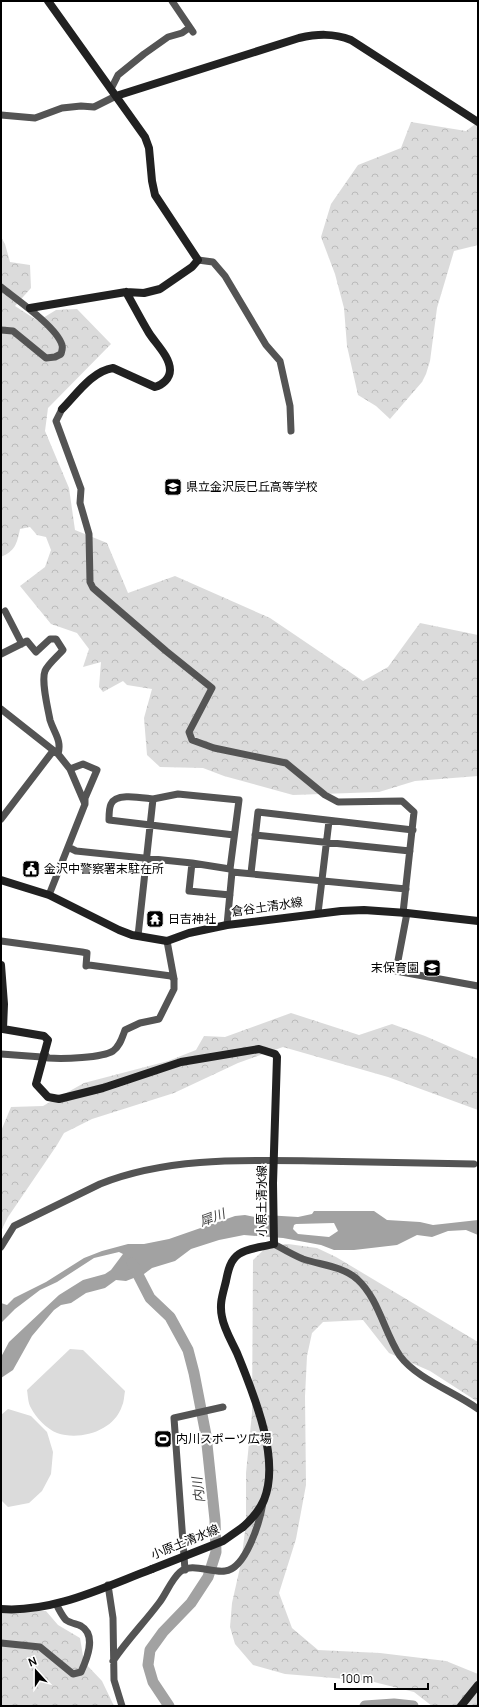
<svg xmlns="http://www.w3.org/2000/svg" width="479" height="1707" font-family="Manrope,'Noto Sans JP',sans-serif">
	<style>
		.forest { fill: url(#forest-crowns) }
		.garden { fill: #dbdbdb }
		.water { fill: #a2a2a2; fill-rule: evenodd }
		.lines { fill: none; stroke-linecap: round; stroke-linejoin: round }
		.river { stroke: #a2a2a2; stroke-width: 11 }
		.street { stroke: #545454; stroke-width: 7 }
		.secondary { stroke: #212121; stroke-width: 8 }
		.secondary-bridge { stroke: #212121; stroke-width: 8 }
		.labels { text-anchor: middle; stroke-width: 4; stroke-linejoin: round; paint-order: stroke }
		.poi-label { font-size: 12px; fill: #000; stroke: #fff; text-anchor: start }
		.street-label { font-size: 12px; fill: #000; stroke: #fff }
		.water-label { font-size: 13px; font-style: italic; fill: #434343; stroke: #fff }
	</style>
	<defs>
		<pattern id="forest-crowns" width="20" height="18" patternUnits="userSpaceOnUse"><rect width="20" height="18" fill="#dbdbdb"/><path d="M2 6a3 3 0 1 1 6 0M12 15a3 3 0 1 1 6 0" fill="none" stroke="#bababa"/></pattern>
	</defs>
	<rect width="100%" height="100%" fill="#fff"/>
	<path class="forest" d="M411 122 466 131 478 122V245L454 251 437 308 430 361 426 374 422 382 390 419 376 406 358 395 347 346 344 308 335 274 321 237 331 204 358 165 401 148Z
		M1 237 5 244 10 262 30 265 31 288 15 306 38 321 56 310 77 309 111 344 48 408 45 431 69 488 75 530 107 543 128 593 175 576 270 618 363 681 388 667 420 623 478 635V776L415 781 379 792 293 795 224 776 203 768 160 767 147 755 144 718 152 689 127 685 123 681 103 692 99 687 101 662 83 667 89 649 77 633 51 624 20 586 45 567 51 550 46 537 37 535 30 527 20 529C17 544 15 551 1 557Z
		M291 1013 359 1035 392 1024 425 1036 478 1059V1110L388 1077 283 1047 238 1063 174 1093 92 1119 64 1133 57 1145 8 1217 1 1231V1131L11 1107 43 1106 84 1083 168 1061 196 1050 204 1036 225 1037Z
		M288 1244 317 1248 336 1257 478 1342V1402L430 1371 389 1353 363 1320 323 1322 312 1333 307 1356 305 1396 306 1485 296 1539 279 1593 292 1628 318 1650 380 1653 446 1661 478 1674V1706H432L414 1692 370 1681 285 1674 253 1665 235 1644 230 1627 232 1603 241 1563 246 1523V1473L252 1413 253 1260 268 1246Z
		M1 1611H46L58 1625 80 1638 84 1662 102 1681 114 1706H1Z"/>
	<path class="garden" d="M70 1349 83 1350 125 1391C124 1396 124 1402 122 1406 114 1431 80 1441 57 1433 47 1429 36 1418 31 1408 28 1403 28 1396 27 1390Z
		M8 1409 31 1416 47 1432 53 1452 51 1474 42 1491 29 1503 8 1507 1 1500V1415Z"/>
	<path class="water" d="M314 1211H374L387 1220 420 1222 433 1225 478 1220V1235L466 1230 448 1231 432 1237 417 1235 397 1245 354 1250H334L321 1245 283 1238 244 1235 219 1240 191 1249 175 1261 152 1268 144 1274 126 1281 116 1280 105 1288 86 1293 71 1303 61 1305 54 1310 32 1336 13 1370 1 1378V1357L9 1342 59 1295 83 1280 105 1274 111 1270 123 1254 119 1252 94 1258 57 1282 40 1290 15 1309 1 1323V1303L7 1305 14 1298 46 1282 84 1258 102 1251 128 1244H144L169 1239 235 1216 245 1215 259 1218 265 1215 298 1217 312 1214ZM334 1223 338 1231 329 1237 298 1234 293 1229 294 1225 296 1224Z"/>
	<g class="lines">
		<path class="river" d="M132 1263 150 1298 170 1317 188 1350 194 1373 206 1435 215 1520 216 1552 208 1577 191 1603 163 1632 150 1650 148 1665 153 1682 169 1706
			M365 1706 394 1704 413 1706"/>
		<path class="street" d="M172 1 193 32
			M111 89 118 75 144 54 168 37 182 33 189 28
			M1 115 35 118 62 108 81 106 94 107 116 96
			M198 260 213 262 225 276 266 345 280 361 290 406 291 431
			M1 287C16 299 57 327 62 345 63 348 62 350 61 354L55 357 46 358 13 331 1 330
			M62 409 56 421 81 489 80 503 89 534 90 582 93 588 166 651 212 688 189 732 192 740 214 748 286 763 325 795 338 802 402 801 414 812 403 913
			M5 611 22 644
			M1 654 27 641 36 652 50 639H56L63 650C58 656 48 664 45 671 41 681 48 709 50 720 54 733 62 740 58 754
			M1 709 58 754 70 769 85 804 49 895
			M70 769 83 764 97 770 85 798V804
			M153 799C143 798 116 792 111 804 109 808 109 815 109 820L234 835
			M1 819 53 751
			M255 835 410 851
			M68 847 76 851 192 863 230 869 232 872 406 889
			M192 863 189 891 230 895
			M251 873 258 812 413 830
			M318 913 329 821
			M407 913 396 971 478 986
			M227 925 232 872
			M138 936 153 799 178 794 239 800 230 869
			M1 941 82 952 87 953 86 966 89 965 171 976 174 979
			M44 1053 48 1058C63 1059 102 1058 113 1051 120 1046 122 1038 125 1030L140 1023 159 1019 174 989V979L167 941
			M1 1054 42 1057
			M274 1244C283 1249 293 1255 303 1259 321 1265 342 1266 357 1279 379 1299 384 1332 400 1356 417 1379 455 1392 478 1409
			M1 1247 14 1226 100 1184C167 1157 245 1160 316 1161 368 1162 421 1163 474 1164
			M185 1570 174 1418 223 1407
			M108 1585 113 1618 114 1680 122 1706
			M1 1643 40 1647 73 1674 81 1672C87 1659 97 1635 81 1626 77 1624 70 1623 66 1620 62 1616 59 1609 56 1604
			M113 1661C127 1640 144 1623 159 1603 166 1594 171 1580 180 1572 191 1562 211 1573 225 1571 246 1569 260 1521 263 1503"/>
		<path class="secondary" d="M116 96 299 38C317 34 333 33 351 40L478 122
			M30 308 126 292 144 293 160 289 192 267 198 260 155 195 152 181 149 148 145 137 48 1
			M62 409C76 395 92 371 113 368L155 387C162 385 170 379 170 370 170 357 156 344 149 333 141 320 134 306 126 292
			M1 880 49 895 119 930 132 935 167 941 189 933 227 925 341 911 364 910 407 913 478 921
			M1 965 4 1004 3 1029 44 1036 48 1040 36 1084 48 1097 59 1099 103 1088 181 1062 259 1049 275 1054 277 1057 273 1183 274 1244C263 1247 248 1248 239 1254 230 1260 228 1271 226 1281 223 1294 219 1303 222 1317 224 1329 232 1342 237 1353 253 1393 281 1458 264 1500 259 1511 252 1519 243 1527
			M1 1609C53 1613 104 1587 152 1569
			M461 1706 478 1685"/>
		<path class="secondary-bridge" d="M152 1569 223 1541 243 1527"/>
	</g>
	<defs>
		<symbol id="school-square" viewBox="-11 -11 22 22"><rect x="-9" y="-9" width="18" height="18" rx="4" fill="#000" stroke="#fff"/><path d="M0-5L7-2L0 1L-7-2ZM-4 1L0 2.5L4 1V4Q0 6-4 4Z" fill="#fff"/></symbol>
		<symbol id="civic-square" viewBox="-11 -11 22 22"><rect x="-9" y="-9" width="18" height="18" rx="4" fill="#000" stroke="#fff"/><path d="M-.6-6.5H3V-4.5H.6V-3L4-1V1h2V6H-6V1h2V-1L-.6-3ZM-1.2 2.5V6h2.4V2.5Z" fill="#fff"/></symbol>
		<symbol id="temple-square" viewBox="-11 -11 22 22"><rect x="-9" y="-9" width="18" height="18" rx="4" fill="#000" stroke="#fff"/><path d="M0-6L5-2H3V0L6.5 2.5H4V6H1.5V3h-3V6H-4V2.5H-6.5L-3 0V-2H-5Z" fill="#fff"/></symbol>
		<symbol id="stadium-square" viewBox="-11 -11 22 22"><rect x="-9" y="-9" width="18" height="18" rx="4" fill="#000" stroke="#fff"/><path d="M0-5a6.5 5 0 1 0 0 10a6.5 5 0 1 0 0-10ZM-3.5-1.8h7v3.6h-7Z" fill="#fff"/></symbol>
	</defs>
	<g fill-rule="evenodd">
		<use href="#school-square" x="163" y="477" width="20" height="20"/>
		<use href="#civic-square" x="21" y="859" width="20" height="20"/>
		<use href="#temple-square" x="145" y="909" width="20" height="20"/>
		<use href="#school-square" x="422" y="958" width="20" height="20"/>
		<use href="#stadium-square" x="153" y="1429" width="20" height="20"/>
	</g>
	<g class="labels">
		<g class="poi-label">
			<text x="186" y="491">県立金沢辰巳丘高等学校</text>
			<text x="44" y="873">金沢中警察署末駐在所</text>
			<text x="168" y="923">日吉神社</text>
			<text x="419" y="972" text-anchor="end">末保育園</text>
			<text x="176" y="1443">内川スポーツ広場</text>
		</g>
		<g class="street-label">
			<text transform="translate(267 907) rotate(-8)" y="4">倉谷土清水線</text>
			<text transform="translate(262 1201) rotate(-90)" y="4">小原土清水線</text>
			<text transform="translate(185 1542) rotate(-22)" y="4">小原土清水線</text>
		</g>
		<g class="water-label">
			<text transform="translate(212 1217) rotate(-20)" y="5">犀川</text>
			<text transform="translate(198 1490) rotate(-97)" y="5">内川</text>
		</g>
	</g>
	<rect width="479" height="1707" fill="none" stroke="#000000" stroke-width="4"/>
	<g transform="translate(36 1671) rotate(339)" stroke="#ffffff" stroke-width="3" paint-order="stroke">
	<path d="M0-3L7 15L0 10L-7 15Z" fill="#000000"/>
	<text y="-6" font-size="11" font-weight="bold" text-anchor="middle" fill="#000000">N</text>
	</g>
	<path d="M335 1683v6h93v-6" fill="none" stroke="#000000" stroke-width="2"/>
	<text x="341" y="1683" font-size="12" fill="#000000" stroke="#ffffff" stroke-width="3" paint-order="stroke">100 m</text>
</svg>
